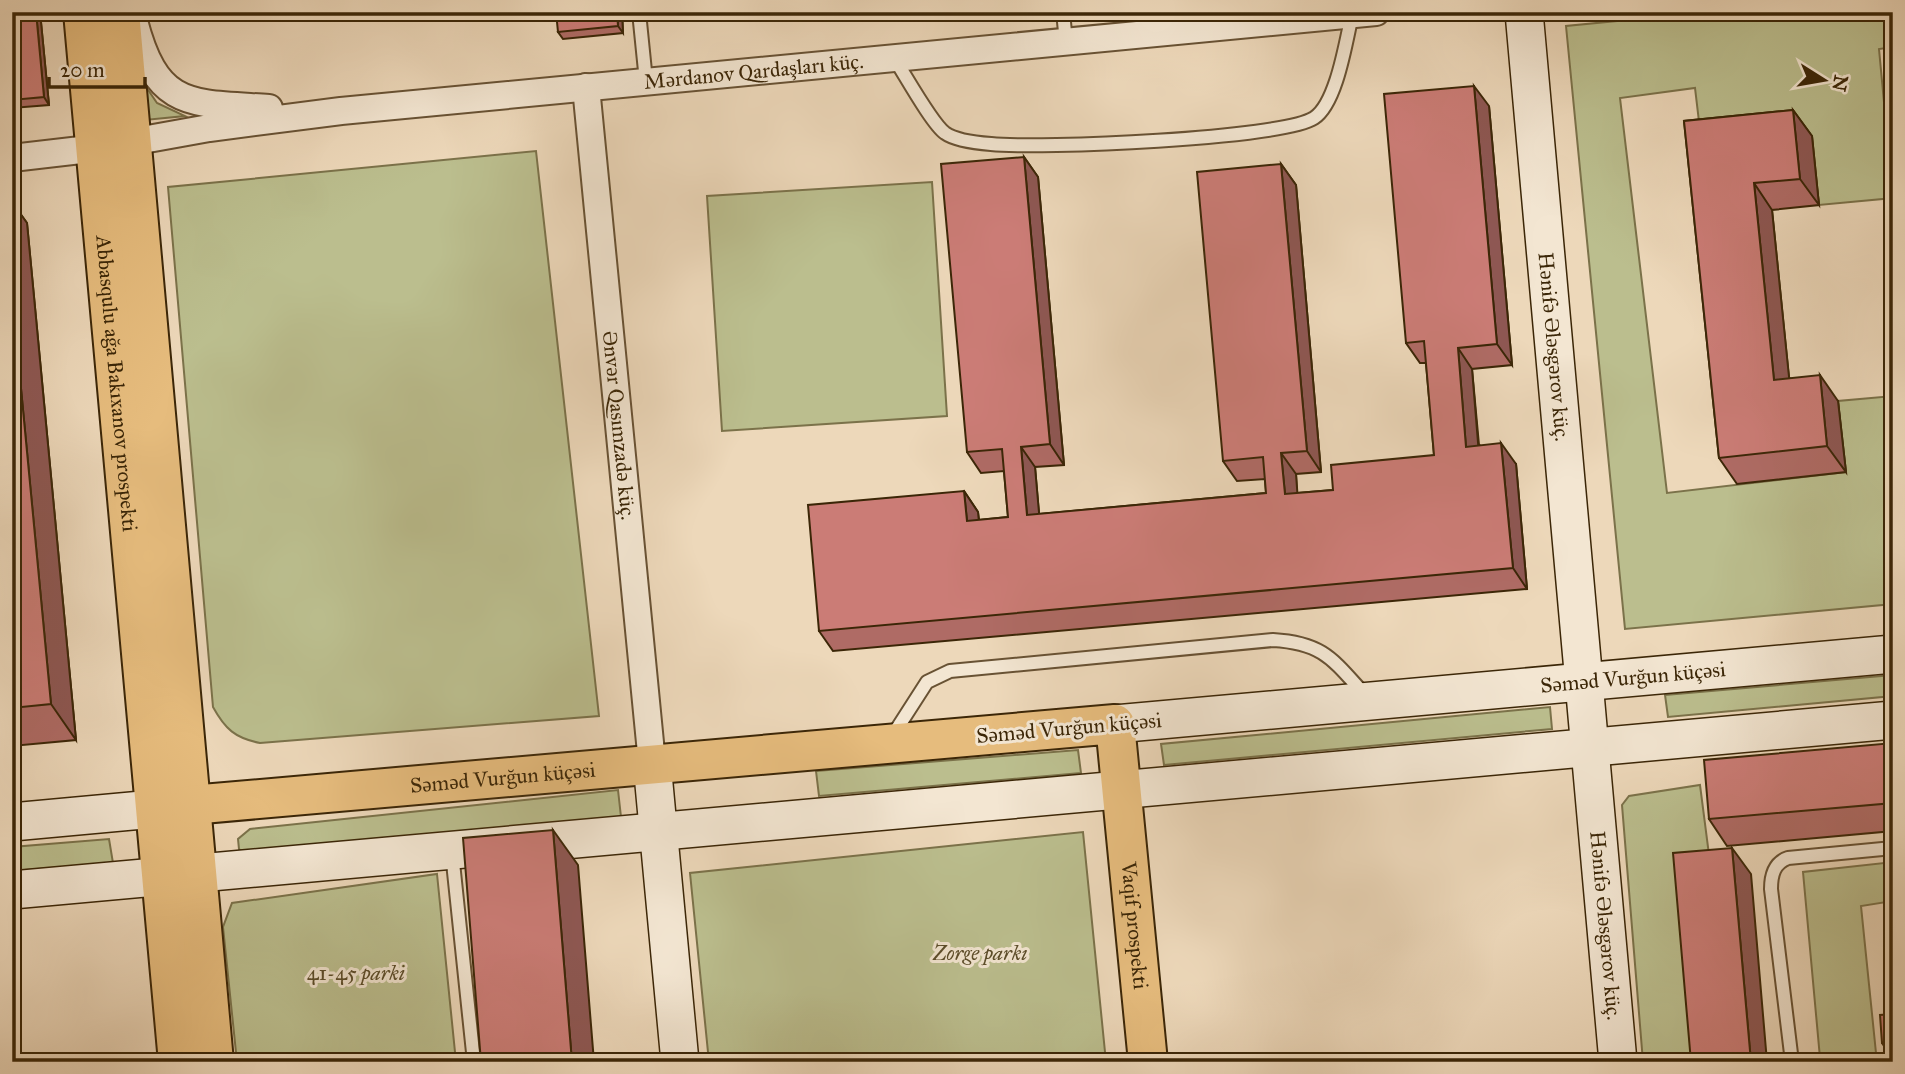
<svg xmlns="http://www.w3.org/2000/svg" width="1905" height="1074" font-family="'IM FELL Great Primer',serif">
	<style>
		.green { fill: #bbbe8e; stroke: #7b724a; stroke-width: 2 }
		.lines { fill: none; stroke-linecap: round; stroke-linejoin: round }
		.lane-casing { stroke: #685234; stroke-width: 16 }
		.street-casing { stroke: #685234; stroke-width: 30 }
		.secondary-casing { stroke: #3b2607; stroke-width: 40 }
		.primary-casing { stroke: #3b2607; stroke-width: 42 }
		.lane { stroke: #f3e6d2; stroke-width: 12 }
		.street { stroke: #f3e6d2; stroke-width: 26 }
		.secondary { stroke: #f3e6d2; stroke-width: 37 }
		.primary { stroke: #e6bc7d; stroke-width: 38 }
		.wall { fill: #af6b65; stroke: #3b2607; stroke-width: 2 }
		.shaded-wall { fill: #8e5753; stroke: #3b2607; stroke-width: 2 }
		.building { fill: #cb7c76; stroke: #3b2607; stroke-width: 2 }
		.labels { text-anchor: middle; stroke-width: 6; stroke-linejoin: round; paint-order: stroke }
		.street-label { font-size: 21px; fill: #3b2607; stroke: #f3e6d2 }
		.park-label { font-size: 21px; font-style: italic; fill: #5b4c29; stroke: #f3e6d2 }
	</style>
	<rect width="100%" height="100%" fill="#edd8ba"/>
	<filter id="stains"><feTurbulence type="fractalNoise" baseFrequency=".00286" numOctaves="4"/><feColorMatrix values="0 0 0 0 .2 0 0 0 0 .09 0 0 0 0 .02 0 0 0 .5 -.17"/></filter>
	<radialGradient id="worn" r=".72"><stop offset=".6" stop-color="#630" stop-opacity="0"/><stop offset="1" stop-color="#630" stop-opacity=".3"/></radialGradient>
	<path class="green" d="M1710 12H1893V47L1879 49 1893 198 1819 205 1811 136 1702 147 1695 88 1620 98 1667 493 1845 472 1838 401 1893 396V604L1625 629 1566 26Z
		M140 78 157 103 185 116 145 120Z
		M536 151 599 716 260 743C235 738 225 729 213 707L168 187Z
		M932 182 947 416 722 431 707 196Z
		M1893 675V696L1668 717 1665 695Z
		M1550 707 1552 729 1164 765 1161 744Z
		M1078 750 1081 773 819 796 816 771Z
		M1700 785 1712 878 1707 1062H1643L1622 805 1629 796Z
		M618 790 621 817 243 853 239 849 238 839 250 829Z
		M1083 832 1106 1062H709L690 873Z
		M109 839 113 863 12 871V847Z
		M1893 862V901L1861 906 1876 1053 1820 1058 1803 872Z
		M437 874 456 1062H237L223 927 232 903Z"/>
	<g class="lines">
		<defs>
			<path id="lane" d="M639 12 646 81
				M1063 12 1066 42
				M894 58C904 73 932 124 945 133 956 141 978 143 991 144 1038 149 1281 139 1314 118 1337 103 1346 40 1352 15
				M1893 131V154
				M891 738 927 682 950 671 1273 640C1324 643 1333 660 1366 696
				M452 853 474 1062
				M1792 1062 1771 889C1771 875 1774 863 1788 858L1893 848"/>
			<g id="street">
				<path d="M134 21C157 109 189 103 269 108"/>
				<path id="s1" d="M586 87 652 763"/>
				<path id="s2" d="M12 158 98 148 209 128 341 111 1376 12"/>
			</g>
			<g id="secondary">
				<path id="s3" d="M1524 12 1618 1062"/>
				<path id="s4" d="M1115 724 1893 654"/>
				<path d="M652 763 680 1062"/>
				<path d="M12 822 186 806"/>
				<path d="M12 890 1893 720"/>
			</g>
			<g id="primary">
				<path id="s5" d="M83 12 178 1062"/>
				<path d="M120 12 214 1062"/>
				<path id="s6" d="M191 805 1115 724 1148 1062"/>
			</g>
		</defs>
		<use href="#lane" class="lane-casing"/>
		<use href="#street" class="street-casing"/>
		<use href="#secondary" class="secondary-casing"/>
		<use href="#primary" class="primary-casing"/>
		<use href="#lane" class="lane"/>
		<use href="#street" class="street"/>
		<use href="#secondary" class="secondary"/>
		<use href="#primary" class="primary"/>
	</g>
	<path class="wall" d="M12 12H40L49 105 12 108Z
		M622 12 623 33 563 39 558 32Z
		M647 12H695L651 17Z
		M1489 106 1512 365 1472 369 1479 445 1516 464 1527 589 833 651 819 631 964 491 978 512 979 520 1008 517 1004 471 981 473 967 452 1024 157 1038 177 1064 465 1035 467 1039 514 1266 493 1265 479 1237 481 1223 461 1281 164 1296 185 1321 472 1296 474 1297 493 1333 490 1434 455 1426 363H1420L1406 343Z
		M1793 110 1812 136 1819 205 1772 210 1789 378 1838 401 1846 472 1737 484 1719 458 1684 121Z
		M12 202 27 223 76 740 12 746Z
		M1893 743V831L1727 846 1709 819Z
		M1893 1014V1050H1887L1882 1043Z"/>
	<path class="shaded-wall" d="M36 12H40L49 105 44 97Z
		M617 12H622L623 33 618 26Z
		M1474 86 1489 106 1512 365 1497 344Z
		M1793 110 1812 136 1819 205 1800 179Z
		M1024 157 1038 177 1064 465 1050 444Z
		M1281 164 1296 185 1321 472 1307 451Z
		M1754 183 1772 210 1792 406 1774 380Z
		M12 202 27 223 76 740 51 704 12 294Z
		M1458 348 1472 369 1480 467 1466 447Z
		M1820 375 1838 401 1846 472 1827 446Z
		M1501 443 1516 464 1527 589 1513 568Z
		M1021 447 1035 467 1041 535 1027 515Z
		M1281 453 1296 474 1299 515 1285 494Z
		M964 491 978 512 981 542 967 521Z
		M553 830 578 865 594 1062H572Z
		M1732 848 1751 874 1767 1062H1751Z"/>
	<path class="building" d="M12 12H36L44 97 12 100Z
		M556 12H617L618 26 558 32Z
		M1474 86 1497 344 1458 348 1466 447 1501 443 1513 568 819 631 808 505 964 491 967 521 1008 517 1002 449 967 452 941 164 1024 157 1050 444 1021 447 1027 515 1266 493 1263 457 1223 461 1197 172 1281 164 1307 451 1281 453 1285 494 1333 490 1331 465 1434 455 1424 341 1406 343 1384 94Z
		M1793 110 1800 179 1754 183 1774 380 1820 375 1827 446 1719 458 1684 121Z
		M12 294 51 704 12 708Z
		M1893 743V803L1709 819 1704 760Z
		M553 830 572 1062H481L463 838Z
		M1732 848 1751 1062H1691L1673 853Z
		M1888 894H1893V958Z
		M1893 1014V1042L1882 1043 1880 1015Z"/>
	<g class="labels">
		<g class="street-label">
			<text dy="7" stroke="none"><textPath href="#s2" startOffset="747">Mərdanov Qardaşları küç.</textPath></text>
			<text dy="7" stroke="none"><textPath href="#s3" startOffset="336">Hənifə Ələsgərov küç.</textPath></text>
			<text dy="7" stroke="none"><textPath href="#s5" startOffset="373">Abbasqulu ağa Bakıxanov prospekti</textPath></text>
			<text dy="7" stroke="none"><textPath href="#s1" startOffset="340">Ənvər Qasımzadə küç.</textPath></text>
			<text dy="7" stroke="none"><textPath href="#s4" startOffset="520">Səməd Vurğun küçəsi</textPath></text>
			<text transform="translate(1069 728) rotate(-5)" y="7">Səməd Vurğun küçəsi</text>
			<text dy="7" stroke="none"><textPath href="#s6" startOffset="313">Səməd Vurğun küçəsi</textPath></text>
			<text dy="7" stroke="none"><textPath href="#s6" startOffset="1130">Vaqif prospekti</textPath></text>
			<text dy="7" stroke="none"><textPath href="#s3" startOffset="917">Hənifə Ələsgərov küç.</textPath></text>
		</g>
		<g class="park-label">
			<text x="980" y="960">Zorge parkı</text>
			<text x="356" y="980">41-45 parki</text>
		</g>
	</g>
	<rect width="1905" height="1074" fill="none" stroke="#edd8ba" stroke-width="42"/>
	<rect x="14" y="14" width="1877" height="1046" fill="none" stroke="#3b2607" stroke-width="3.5"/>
	<rect x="21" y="21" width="1863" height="1032" fill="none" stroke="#3b2607" stroke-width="2"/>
	<g transform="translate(1824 80) rotate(101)" stroke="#f3e6d2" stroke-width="5" paint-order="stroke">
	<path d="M0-5L12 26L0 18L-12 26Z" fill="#3b2607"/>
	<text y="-10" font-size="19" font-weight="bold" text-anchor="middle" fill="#3b2607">N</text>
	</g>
	<path d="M49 77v10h96v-10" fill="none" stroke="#3b2607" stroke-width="3.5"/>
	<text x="60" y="77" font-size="21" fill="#3b2607" stroke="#f3e6d2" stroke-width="5" paint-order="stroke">20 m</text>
	<rect width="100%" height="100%" filter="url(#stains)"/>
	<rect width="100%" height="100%" fill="url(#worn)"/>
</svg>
